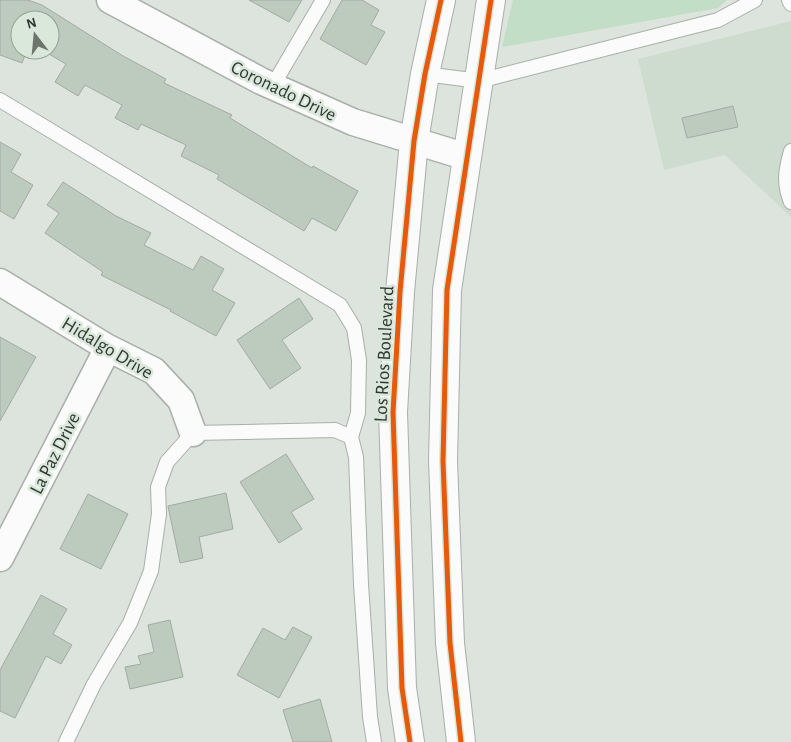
<svg xmlns="http://www.w3.org/2000/svg" width="791" height="742" font-family="'Alegreya Sans',sans-serif">
	<style>
		.built { fill: #cddcce }
		.green { fill: #c3dec6 }
		.building { fill: #bdcabe; stroke: #a3aaa4 }
		.lines { fill: none; stroke-linecap: round; stroke-linejoin: round }
		.lane-casing { stroke: #a9afaa; stroke-width: 16 }
		.street-casing { stroke: #a9afaa; stroke-width: 29 }
		.secondary-casing { stroke: #a9afaa; stroke-width: 30 }
		.lane { stroke: #fafbfa; stroke-width: 14 }
		.street { stroke: #fafbfa; stroke-width: 26 }
		.secondary { stroke: #fafbfa; stroke-width: 28 }
		.cycleway-casing { stroke: #d9e8da; stroke-width: 8 }
		.cycleway { stroke: #e8590c; stroke-width: 5 }
		.labels { text-anchor: middle; stroke-width: 5; stroke-linejoin: round; paint-order: stroke }
		.street-label { font-size: 19px; fill: #313731; stroke: #d9e8da }
	</style>
	<rect width="100%" height="100%" fill="#dce4dd"/>
	<path class="built" d="M791 21V217L725 155 664 170 638 59Z"/>
	<path class="green" d="M513 0H727L718 8 502 47Z"/>
	<path class="building" d="M0 0H28L42 5 123 56 166 79 164 83 232 115 230 118 312 168 313 166 358 191 336 231 312 218 304 231 217 179 219 175 181 156 186 145 141 124 138 130 115 118 122 105 85 85 78 96 55 82 66 64 42 50H50V20H20V50H27L22 63 0 55Z
		M249 0H302L289 22Z
		M342 0H362L379 10 371 25 385 32 366 65 320 39Z
		M733 106 738 127 687 138 682 118Z
		M0 142 21 154 11 172 33 185 14 219 0 211Z
		M63 182 116 216 151 233 144 245 193 270 201 256 224 269 212 290 235 303 216 336 170 311 171 310 101 275 103 272 45 233 59 213 47 205Z
		M299 298 313 319 282 340 301 368 270 389 237 340Z
		M0 337 36 357 0 421Z
		M286 454 314 499 291 512 302 529 279 543 240 482Z
		M226 493 233 529 199 537 203 558 180 563 168 506Z
		M88 494 128 514 101 569 60 549Z
		M41 595 67 609 53 634 72 645 61 664 46 656 15 718 0 711V670Z
		M170 620 183 677 130 689 125 667 141 664 138 656 154 652 148 625Z
		M293 627 312 637 279 698 237 675 263 628 285 640Z
		M320 699 332 742H293L283 710Z"/>
	<g class="lines">
		<defs>
			<path id="lane" d="M789 0 791 4
				M425 74 479 81 718 20 755 0
				M272 87 323 0
				M0 100 340 305 354 328 359 360 358 413 351 437
				M791 151C786 169 783 183 791 202
				M66 742 94 684 130 623 151 571 159 514 158 487 167 462 193 433 335 430 351 437 356 457 361 584 370 717 374 742"/>
			<path id="street" d="M110 0 261 81 353 122 467 157
				M0 282 108 348 154 371 181 400 193 433
				M0 558 108 348"/>
			<path id="secondary" d="M410 742 402 688 393 412 400 292 414 141 425 74 441 0
				M461 742 450 643 443 461 447 290 491 0"/>
		</defs>
		<use href="#lane" class="lane-casing"/>
		<use href="#street" class="street-casing"/>
		<use href="#secondary" class="secondary-casing"/>
		<use href="#lane" class="lane"/>
		<use href="#street" class="street"/>
		<use href="#secondary" class="secondary"/>
		<defs>
			<path id="cycleway" d="M410 742 402 688 393 412 400 292 414 141 425 74 441 0
				M461 742 450 643 443 461 447 290 491 0"/>
		</defs>
		<use href="#cycleway" class="cycleway-casing"/>
		<use href="#cycleway" class="cycleway"/>
	</g>
	<g class="labels">
		<g class="street-label">
			<text transform="translate(284 90) rotate(26)" y="7">Coronado Drive</text>
			<text transform="translate(108 347) rotate(31)" y="7">Hidalgo Drive</text>
			<text transform="translate(383 354) rotate(-87)" y="7">Los Rios Boulevard</text>
			<text transform="translate(54 453) rotate(-63)" y="7">La Paz Drive</text>
		</g>
	</g>
	<g transform="translate(35 35) rotate(344)"><circle r="24" fill="#d9e8da" stroke="#96a196"/>
	<path d="M0-4L9 19L0 12L-9 19Z" fill="#6d746d"/>
	<text y="-8" font-size="14" font-weight="bold" text-anchor="middle" fill="#313731">N</text>
	</g>
</svg>
